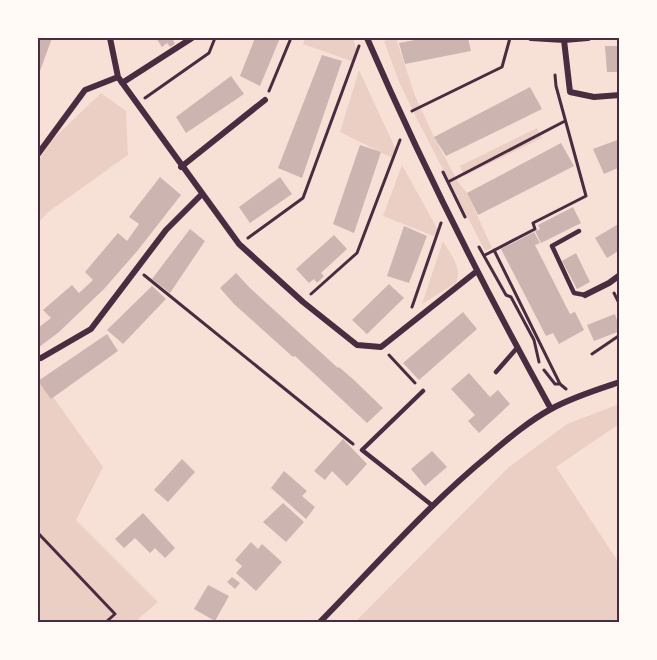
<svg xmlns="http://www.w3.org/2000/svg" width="657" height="660" font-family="'Zilla Slab',serif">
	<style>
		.green { fill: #ebcfc5 }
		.building { fill: #ccb4b1 }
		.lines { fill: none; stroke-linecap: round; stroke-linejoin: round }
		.path { stroke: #4a2c40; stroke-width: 3 }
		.service { stroke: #4a2c40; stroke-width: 4.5 }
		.minor { stroke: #4a2c40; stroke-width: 6 }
		.neatline { fill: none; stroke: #4a2c40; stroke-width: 2 }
	</style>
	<rect width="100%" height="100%" fill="#f7e1d7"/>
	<path class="green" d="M305 38H353L357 52 354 62 303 44Z
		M396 38 415 96 434 137 457 180 467 193 492 248 485 251 418 121 399 82 384 41Z
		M359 70 397 152 394 159 340 132Z
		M101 93 126 111 128 155 47 213 38 223V161L51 141Z
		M537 128 542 138 464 176 460 166Z
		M402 165 438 230 436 237 383 216Z
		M443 241C450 253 463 269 456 283L422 304Z
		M38 381 46 387 103 467 76 520 158 602 135 622H38Z
		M619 404V424L556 467 619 563V622H355L509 467 567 424Z"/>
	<path class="building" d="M38 38H52L40 71 38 70Z
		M156 38H176L173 40 175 44 170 47 167 43 162 47Z
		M255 38H280L260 86 240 76Z
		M425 38H468L471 51 405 64 399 43Z
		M605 46H620V72H607Z
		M322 55 342 61 302 178 278 168Z
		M231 76 244 94 186 133 176 117Z
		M530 87 542 109 446 156 434 137Z
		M620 139V167L604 174 593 149Z
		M561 143 574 166 478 215 467 193Z
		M360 145 381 152 354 233 333 224Z
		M160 177 181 195 138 250 104 289 59 332 38 348V328L51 318 43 310 72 285 79 293 93 280 85 272 118 233 127 241 139 224 129 217Z
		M280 177 292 194 250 223 239 207Z
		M573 207 581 223 541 243 535 231 540 229 538 225Z
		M620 223V250L607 258 595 238Z
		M404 226 427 236 409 283 387 276Z
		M190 229 205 241 170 293 152 279Z
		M534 232 540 243 535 245 570 314 575 312 584 330 559 344 553 333 546 336 501 249Z
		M334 235 347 249 321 273 324 276 317 283 314 279 309 283 296 269Z
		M576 253 590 282 577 289 562 261Z
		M236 273 250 288 338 368 339 367 354 380 383 408 367 423 295 356 293 357 234 304 220 288Z
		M389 284 404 298 367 334 352 320Z
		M152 286 166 299 123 344 107 330Z
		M463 312 477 329 419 380 403 363Z
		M615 314 620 331 594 341 587 325Z
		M107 334 118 351 51 399 38 381Z
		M469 373 490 397 498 390 510 404 479 433 468 421 475 415 451 389Z
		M343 439 367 464 347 486 332 471 325 480 314 471Z
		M432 451 447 467 425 486 411 469Z
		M182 459 195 472 168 502 154 490Z
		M284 471 307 491 302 496 315 507 306 519 271 488Z
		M283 503 304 522 286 542 263 522Z
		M143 513 175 548 165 558 155 548 150 553 135 538 124 548 115 539Z
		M251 542 258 549 262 544 282 562 256 591 236 573 242 566 235 560Z
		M232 577 240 583 235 589 227 582Z
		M208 585 229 596 215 621 194 609Z"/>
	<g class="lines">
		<path class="path" d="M269 91 291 38
			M145 98 209 53 215 38
			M412 111 502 67 510 38
			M443 172 465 217
			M448 182 565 121
			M248 238 303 198 359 46
			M479 247 506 295 511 297 534 340 539 362
			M494 250 560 384 566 389
			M485 255 535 229 533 223 586 196 556 86 555 75
			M144 275 353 444
			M614 293 620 305
			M311 294 357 253 400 140
			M412 307 441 223
			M592 354 620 335
			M389 355 415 383
			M544 370 555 384H560
			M38 533 115 614 106 622"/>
		<path class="service" d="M579 231 552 246 574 293 585 295
			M496 372 517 348
			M423 391 362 450 433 506"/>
		<path class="minor" d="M110 38 118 77 239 244 303 302 357 345 381 347 477 271
			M367 38C422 165 484 288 551 409
			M531 38 564 40 588 38
			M564 40 570 92 594 97 620 95
			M122 83 192 38
			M38 154 85 90 118 77
			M181 167 265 100
			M585 295 609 283 620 275
			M41 358 91 329 166 230 201 195
			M320 622C375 566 428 505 489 455 509 438 529 421 551 409 573 397 596 390 620 382"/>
	</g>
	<rect width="657" height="660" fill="none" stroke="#fffaf5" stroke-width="78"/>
	<rect x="39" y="39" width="579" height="582" class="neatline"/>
</svg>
